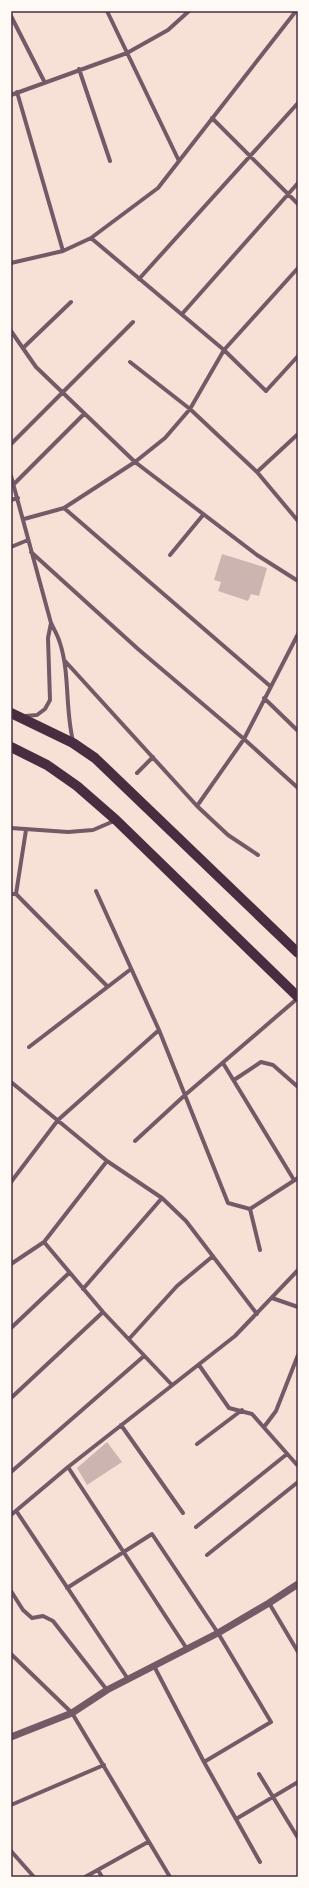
<svg xmlns="http://www.w3.org/2000/svg" width="309" height="1888" font-family="'Nunito Sans',sans-serif">
	<style>
		.building { fill: #ccb4b1 }
		.lines { fill: none; stroke-linecap: round; stroke-linejoin: round }
		.minor { stroke: #755966; stroke-width: 4 }
		.tertiary { stroke: #755966; stroke-width: 7 }
		.primary { stroke: #4a2c40; stroke-width: 10 }
		.neatline { fill: none; stroke: #4a2c40; stroke-width: 1.5 }
	</style>
	<rect width="100%" height="100%" fill="#f7e1d7"/>
	<path class="building" d="M222 554 267 568 259 596 251 594 248 601 218 591 221 582 214 580Z
		M107 1442 122 1462 87 1485 77 1468Z"/>
	<g class="lines">
		<path class="minor" d="M107 11 179 161
			M11 16 44 81
			M79 69 110 161
			M17 92 63 251
			M11 95 127 53 168 30 189 11
			M212 118 298 204
			M91 238 224 350 266 391 298 356
			M11 263 63 251 91 238 158 188 296 11
			M139 279 298 103
			M182 314 298 183
			M11 331 36 367 135 462 257 555 298 581
			M23 348 71 302
			M130 362 190 409 257 472 298 521
			M11 444 133 322
			M257 472 298 434
			M11 476 51 623C54 629 58 636 60 643 70 674 65 709 73 741
			M14 484 84 414
			M11 500 18 498
			M64 508 270 686
			M24 519 64 508 135 462 165 438 190 409 224 350 298 268
			M11 547 28 540
			M31 552 138 649 244 739 298 788
			M170 555 203 515
			M65 661 197 806 228 835 258 855
			M264 698 298 731
			M25 716 37 715 45 709 50 700 48 638 51 623
			M137 773 153 757
			M197 806 244 739 298 634
			M11 828 68 832 93 830 114 821
			M96 891 159 1030 228 1203 250 1209
			M11 894H16L107 986
			M16 894 26 830
			M29 1047 131 969
			M223 1063 294 1180
			M234 1080 261 1062 273 1065 298 1087
			M11 1082 107 1161 162 1198 186 1221 257 1314
			M135 1141 185 1095 298 998
			M11 1182 58 1120 159 1030
			M250 1209 298 1178
			M250 1209 260 1250
			M44 1242 103 1312 172 1385
			M11 1264 44 1242 107 1161
			M83 1289 162 1198
			M272 1298 298 1307
			M11 1328 69 1273
			M129 1339 177 1286 213 1256
			M199 1365 229 1408 252 1414 298 1466
			M11 1398 103 1312
			M121 1425 183 1513
			M264 1427 276 1411 298 1355
			M197 1444 242 1410
			M68 1467 187 1649
			M11 1472 144 1356
			M17 1512 128 1679
			M11 1515 68 1467 235 1336 298 1270
			M196 1527 287 1454
			M207 1555 298 1482
			M67 1588 152 1534 218 1633 271 1722 204 1762
			M11 1591 23 1610 32 1618 43 1616 53 1621 107 1690
			M269 1603 298 1652
			M11 1654 72 1713 170 1877
			M154 1666 204 1762 260 1862
			M259 1774 298 1838
			M11 1805 104 1765
			M236 1819 298 1782
			M11 1851 34 1877
			M98 1870 102 1877
			M85 1877 148 1842"/>
		<path class="tertiary" d="M11 1737 72 1713 107 1690 218 1633 269 1603 298 1584"/>
		<path class="primary" d="M11 713 73 743 95 758 298 953
			M11 747 47 765 77 786 116 820 298 997"/>
	</g>
	<rect width="309" height="1888" fill="none" stroke="#fffaf5" stroke-width="24"/>
	<rect x="12" y="12" width="285" height="1864" class="neatline"/>
</svg>
